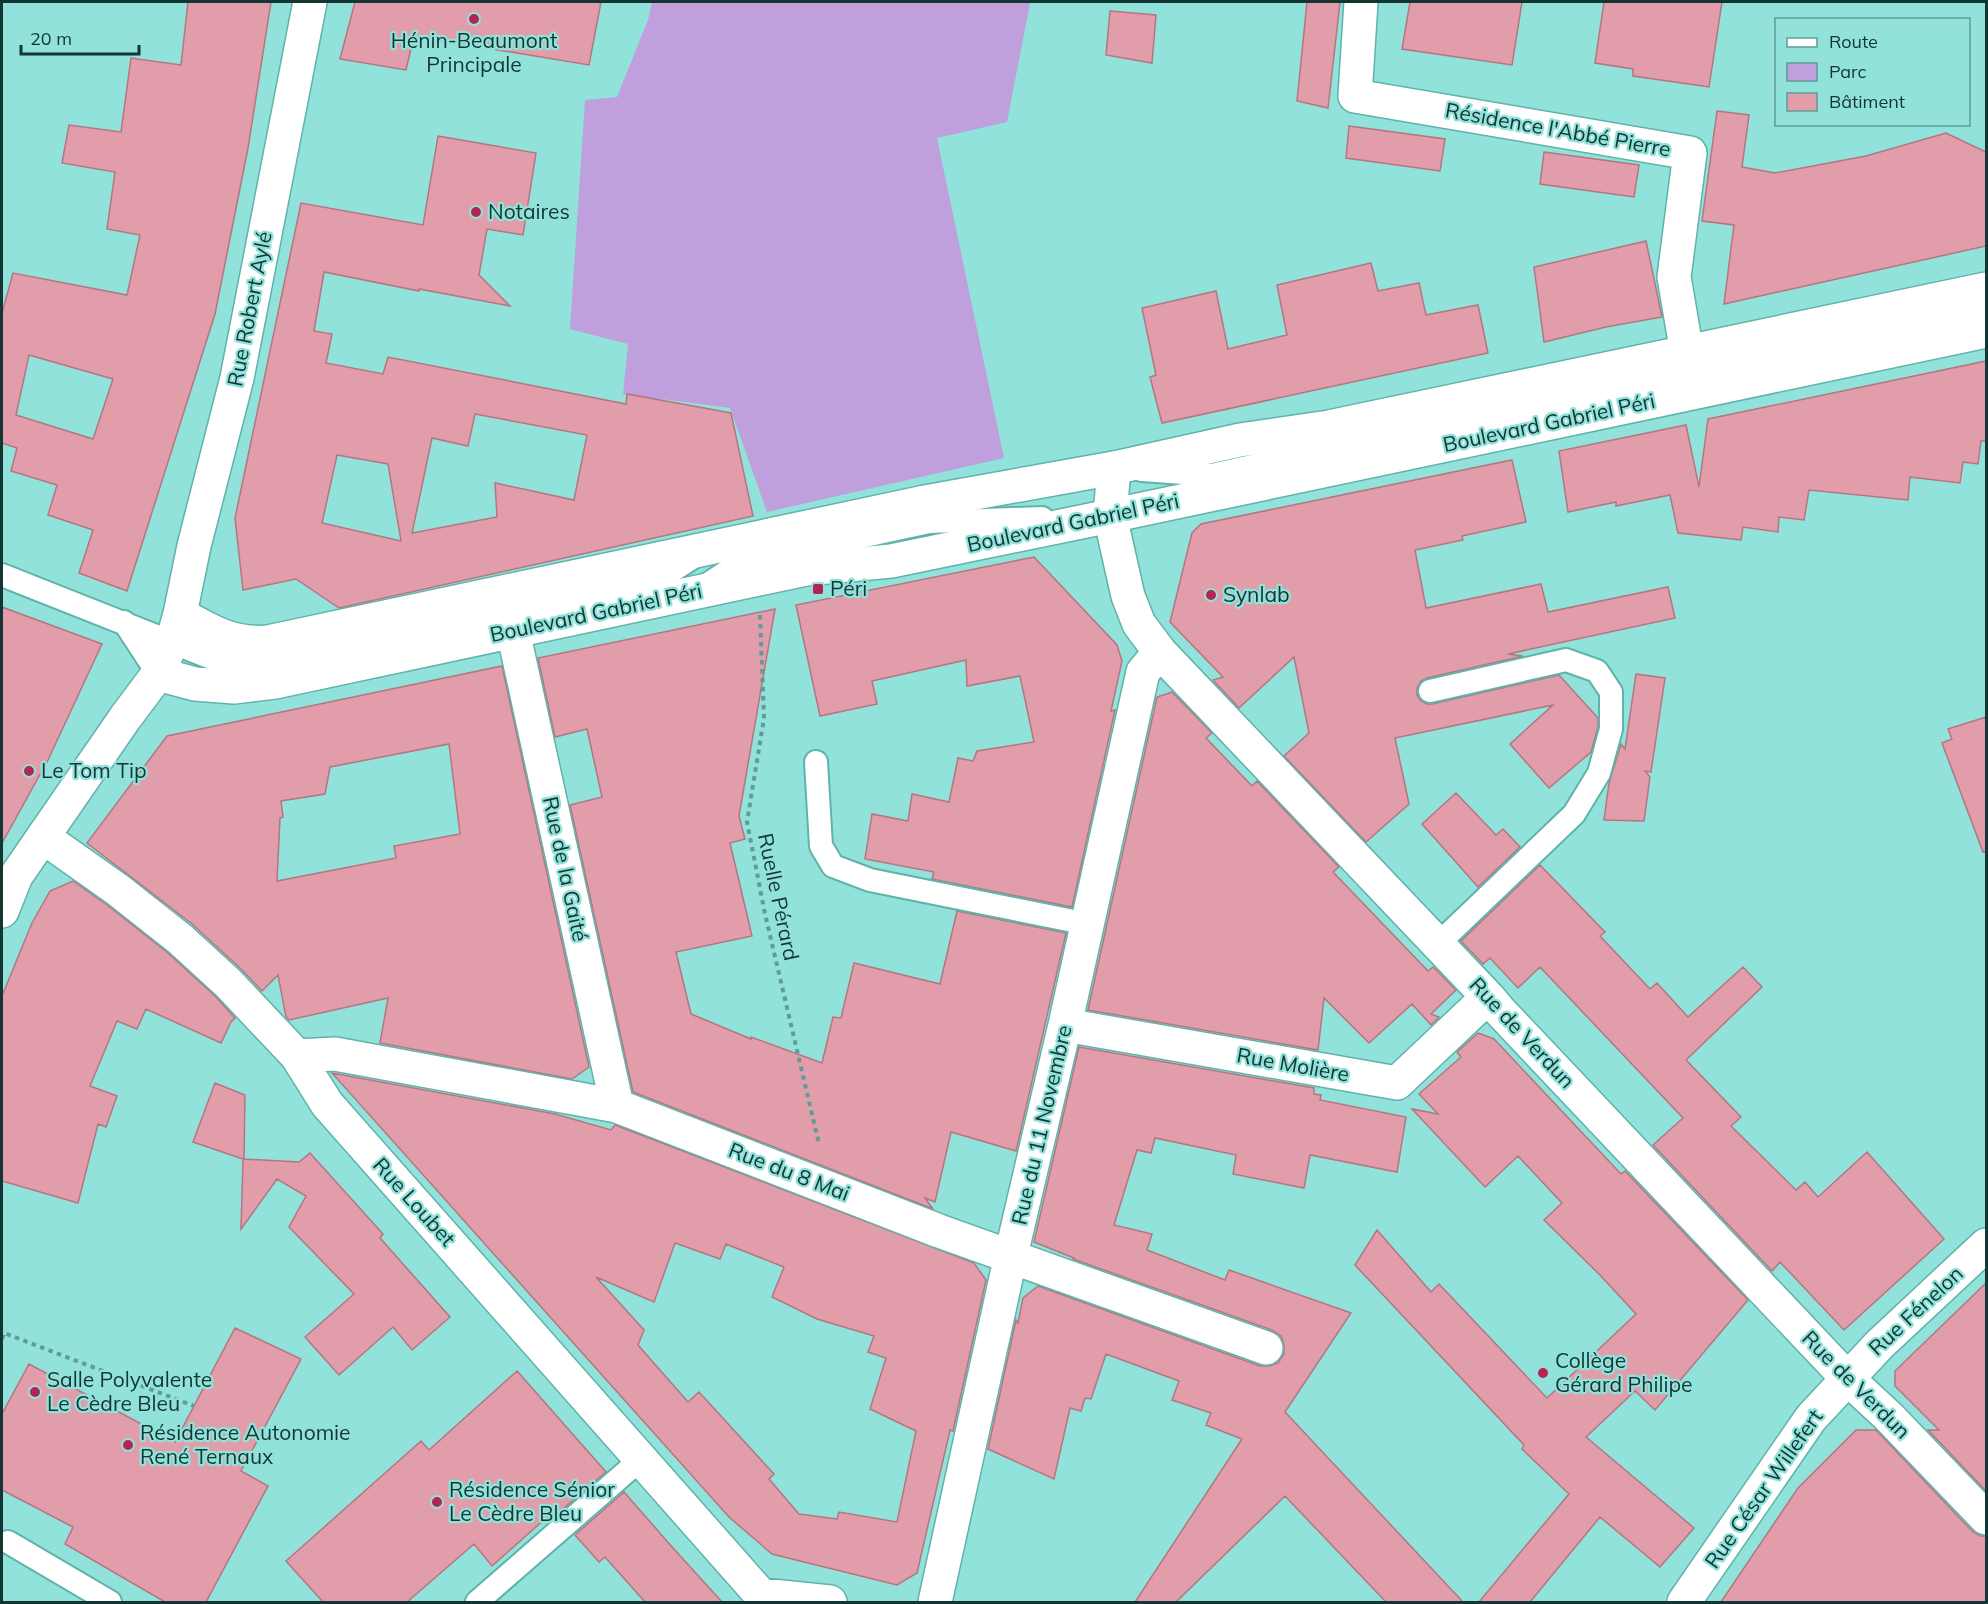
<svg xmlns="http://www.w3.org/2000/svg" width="1988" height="1604" font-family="Mulish,sans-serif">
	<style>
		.green { fill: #bfa0dd }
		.building { fill: #e19daa; stroke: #b57581; stroke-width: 1.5; fill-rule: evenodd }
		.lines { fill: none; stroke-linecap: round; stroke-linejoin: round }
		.service-casing { stroke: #60b3aa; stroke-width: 26 }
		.minor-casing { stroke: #60b3aa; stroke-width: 36 }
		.secondary-casing { stroke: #60b3aa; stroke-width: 36 }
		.path { stroke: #5e9d97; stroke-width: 4; stroke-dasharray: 4.5 4.5; stroke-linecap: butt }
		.service { stroke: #fff; stroke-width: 22 }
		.minor { stroke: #fff; stroke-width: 33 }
		.secondary { stroke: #fff; stroke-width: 33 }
		.poi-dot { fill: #b32354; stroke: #90e2da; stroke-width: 2 }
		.labels { text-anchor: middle; stroke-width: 4.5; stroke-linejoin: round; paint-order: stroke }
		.poi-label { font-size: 21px; fill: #133633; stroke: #90e2da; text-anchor: start }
		.street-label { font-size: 21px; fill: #133633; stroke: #90e2da }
	</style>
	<rect width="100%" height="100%" fill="#90e2da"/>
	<path class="green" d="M652 2H1020L1030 3 1007 122 937 138 1004 458 767 512 730 408 623 394 628 344 570 329 585 100 617 97 648 20Z"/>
	<path class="building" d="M188 2H271L248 148 215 314 127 591 79 573 93 530 48 515 57 485 11 471 17 448 2 443V313L13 273 127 295 140 235 107 229 115 172 62 163 69 125 121 132 131 58 181 65ZM29 355 113 379 93 439 16 415Z
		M355 2H601L589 65 414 36 406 70 340 59Z
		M1307 2H1340L1328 108 1297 101Z
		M1410 2H1522L1512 65 1402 49Z
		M1604 2H1722L1709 87 1633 76V69L1595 63Z
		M1110 11 1156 15 1152 63 1106 55Z
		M1717 111 1749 115 1742 167 1775 173 1866 156 1946 133 1986 152V246L1724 304 1734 225 1702 221Z
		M1349 126 1445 139 1440 171 1346 158Z
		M438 136 536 153 523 235 487 229 479 275 510 306 419 289V291L324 272 314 331 332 334 326 363 383 374 388 357 626 404 627 394 731 413 753 516 339 608 296 579 243 590 235 518 301 203 423 225ZM475 414 587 435 574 500 495 483 497 517 412 533 432 438 468 446ZM337 455 388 464 401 541 322 523Z
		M1544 152 1639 165 1634 197 1540 184Z
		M1646 241 1662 317 1606 327 1544 342 1534 267Z
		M1371 263 1378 291 1419 283 1426 315 1478 305 1488 353 1162 423 1150 377 1156 375 1142 308 1216 291 1228 349 1287 335 1277 285Z
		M1986 361V441H1981L1978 464 1963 462 1960 483 1910 477 1908 500 1809 490 1804 520 1779 517 1778 532 1743 527 1741 540 1678 533 1670 495 1616 506V502L1568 512 1559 451 1686 425 1699 487 1708 419Z
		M1512 460 1526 522 1462 536 1463 540 1415 550 1426 608 1541 584 1548 612 1668 587 1675 618 1508 654 1523 656 1427 678 1421 681 1417 688V695L1421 701 1427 704H1432L1559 675 1598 718V727L1591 752 1549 788 1510 744 1553 705 1395 738 1409 804 1366 842 1284 756 1309 733 1294 657 1239 708 1213 680 1223 677 1170 622 1192 533 1201 524Z
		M1034 557 1117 645 1122 661 1111 711 1115 710 1072 907 932 879 934 872 865 859 872 814 908 821 912 794 949 802 958 758 973 761 977 751 1034 742 1020 676 967 686 966 660 872 681 877 704 820 716 796 605Z
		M2 607 102 644 48 760 2 843Z
		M775 609 739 816 745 839 730 843 752 936 676 952 691 1014 751 1039V1037L822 1063 833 1017 841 1018 854 963 940 984 957 911 1066 933 1016 1151 951 1132 935 1202 925 1198 933 1209 633 1092 570 805 602 797 587 729 555 737 538 658Z
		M502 666 589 1067 572 1079 380 1043 388 998 289 1020 286 1017 278 975 262 991 241 969 192 924 87 843 167 736ZM449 744 460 834 394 846 396 858 277 881 280 818 283 817 281 801 325 794 330 767Z
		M1636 674 1665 678 1651 772 1645 771 1650 777 1644 821 1604 820 1609 783 1621 744 1625 749Z
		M1172 692 1212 733 1206 738 1252 786 1257 781 1339 867 1333 872 1428 971 1433 967 1456 990 1431 1014 1439 1017 1431 1025 1412 1004 1369 1043 1324 998 1318 1050 1088 1010 1157 697Z
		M1986 717V852H1983L1942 743 1952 739 1948 729Z
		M1456 793 1496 835 1503 829 1520 847 1478 887 1422 824Z
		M1540 865 1605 932 1600 936 1650 989 1657 983 1688 1017 1743 967 1762 987 1686 1060 1741 1117 1731 1126 1796 1190 1805 1182 1818 1197 1867 1152 1944 1239 1844 1330 1780 1262 1772 1271 1653 1145 1683 1118 1540 967 1518 988 1490 958 1483 964 1461 941Z
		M73 881 107 905 168 953 215 996 235 1018 231 1022 221 1043 146 1009 137 1029 117 1021 90 1086 117 1096 106 1127 98 1124 78 1203 2 1181V996L32 923 50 891Z
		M1478 1033 1494 1039 1621 1174 1625 1171 1748 1300 1655 1410 1635 1391 1586 1437 1694 1528 1660 1567 1600 1517 1530 1602H1479L1569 1494 1522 1449 1524 1445 1355 1265 1377 1230 1431 1292 1439 1284 1547 1398 1636 1314 1600 1275 1544 1220 1562 1203 1518 1156 1485 1187 1412 1109 1438 1114 1419 1094 1461 1057 1457 1052Z
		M1079 1047 1314 1088V1094L1321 1095 1320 1100 1406 1117 1397 1172 1310 1155 1304 1188 1233 1174 1236 1155 1155 1138 1151 1153 1137 1150 1114 1225 1152 1234 1147 1250 1225 1280 1229 1270 1351 1313 1285 1412 1463 1602H1386L1285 1496 1176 1602H1135L1242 1439 1206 1425 1211 1413 1172 1400 1179 1381 1106 1354 1091 1399 1085 1398 1081 1411 1070 1408 1054 1479 988 1449 1016 1320 1018 1323 1023 1298 1038 1286 1260 1366H1269L1278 1363 1284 1354V1345L1281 1336 1272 1330 1073 1259 1074 1258 1034 1242Z
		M332 1073 555 1114 611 1130 615 1125 974 1263 986 1280 953 1431 950 1430 917 1573 897 1585 772 1554 729 1517ZM675 1243 720 1259 726 1244 784 1267 772 1297 817 1319 874 1336 868 1352 886 1358 870 1409 916 1431 897 1522 839 1512 837 1519 799 1514 769 1479 774 1474 699 1392 688 1402 638 1345 644 1330 596 1277 654 1302Z
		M215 1083 245 1095 244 1159 299 1162 310 1153 383 1234 380 1238 450 1317 412 1350 393 1327 339 1375 305 1337 354 1294 289 1227 306 1196 277 1179 241 1229 243 1159 193 1142Z
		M1986 1283V1491L1928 1430H1939L1895 1386V1371Z
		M235 1328 301 1359 241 1471 268 1486 206 1602H165L65 1544 73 1527 2 1490V1414L29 1364 175 1442Z
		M517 1371 606 1472 557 1514 554 1511 492 1566 474 1544 407 1602H323L286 1561 421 1441 429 1450Z
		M1856 1430H1876L1972 1531 1980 1536H1986V1602H1721L1798 1488Z
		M624 1492 673 1548 722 1602H645L605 1557 599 1562 575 1535Z"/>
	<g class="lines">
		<defs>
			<path id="service" d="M1142 470 1212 475 1499 410 1986 308
				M2 575 214 659 242 664 285 659 661 578 692 558
				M708 584 740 563 929 522 1042 518
				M124 622 158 674
				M1430 691 1566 660 1597 671 1611 692V729L1599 773 1574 814 1438 944
				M816 762 821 846 833 866 870 880 1088 924
				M8 1542 110 1602
				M477 1602 641 1459"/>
			<path id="minor" d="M1361 2 1355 96 1690 153 1674 277 1687 353
				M1114 468 1110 516 1128 596 1139 624 1160 652 1488 997 1499 1010 1847 1378 1889 1417 1986 1518
				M513 631 617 1106
				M43 837 118 890 180 939 228 983 297 1056 327 1104 767 1602
				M1065 1025 1397 1083 1488 997
				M297 1056 335 1054 617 1106 939 1231 1266 1348
				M762 1595 830 1602
				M935 1602 1011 1255 1065 1025 1143 672 1160 652
				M1684 1602 1811 1418 1879 1345 1986 1245"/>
			<path id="secondary" d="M180 614C210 631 232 645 268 642L925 502 1114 468 1240 440 1329 427 1986 289
				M158 674 195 684 234 687 275 682 806 569 891 561 1110 516 1986 331
				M2 911 16 876 125 718 158 674 172 642 180 614 194 546 237 378 310 2"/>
		</defs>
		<use href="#service" class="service-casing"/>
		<use href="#minor" class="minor-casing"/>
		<use href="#secondary" class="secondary-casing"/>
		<path class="path" d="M760 615 764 718 747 822 765 914 819 1144
			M2 1339 4 1333 194 1406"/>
		<use href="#service" class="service"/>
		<use href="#minor" class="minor"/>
		<use href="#secondary" class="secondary"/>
	</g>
	<g class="poi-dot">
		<circle cx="474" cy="19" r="6"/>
		<circle cx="476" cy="212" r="6"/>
		<rect x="812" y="583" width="12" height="12" rx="3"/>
		<circle cx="1211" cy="595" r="6"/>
		<circle cx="29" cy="771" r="6"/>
		<circle cx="1543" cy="1373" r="6"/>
		<circle cx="35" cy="1392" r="6"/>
		<circle cx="128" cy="1445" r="6"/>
		<circle cx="437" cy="1502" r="6"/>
	</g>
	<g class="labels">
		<g class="poi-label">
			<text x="474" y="48" text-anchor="middle">Hénin-Beaumont<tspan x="474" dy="24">Principale</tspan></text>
			<text x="488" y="219">Notaires</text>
			<text x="830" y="596">Péri</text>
			<text x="1223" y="602">Synlab</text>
			<text x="41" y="778">Le Tom Tip</text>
			<text x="1555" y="1368">Collège<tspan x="1555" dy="24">Gérard Philipe</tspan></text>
			<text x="47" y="1387">Salle Polyvalente<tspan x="47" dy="24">Le Cèdre Bleu</tspan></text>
			<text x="140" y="1440">Résidence Autonomie<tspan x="140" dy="24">René Ternaux</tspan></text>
			<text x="449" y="1497">Résidence Sénior<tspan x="449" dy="24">Le Cèdre Bleu</tspan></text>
		</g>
		<g class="street-label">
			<text transform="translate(1558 130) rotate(10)" y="7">Résidence l'Abbé Pierre</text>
			<text transform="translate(250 309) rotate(-79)" y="7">Rue Robert Aylé</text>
			<text transform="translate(1549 423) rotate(-12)" y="7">Boulevard Gabriel Péri</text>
			<text transform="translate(1073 523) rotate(-12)" y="7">Boulevard Gabriel Péri</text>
			<text transform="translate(596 613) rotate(-12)" y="7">Boulevard Gabriel Péri</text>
			<text transform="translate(565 869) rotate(78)" y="7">Rue de la Gaité</text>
			<text transform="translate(778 897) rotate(78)" y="7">Ruelle Pérard</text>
			<text transform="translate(1522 1033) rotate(47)" y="7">Rue de Verdun</text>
			<text transform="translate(1293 1065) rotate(10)" y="7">Rue Molière</text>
			<text transform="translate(1042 1125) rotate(-77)" y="7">Rue du 11 Novembre</text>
			<text transform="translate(789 1172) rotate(21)" y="7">Rue du 8 Mai</text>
			<text transform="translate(414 1202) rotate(48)" y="7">Rue Loubet</text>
			<text transform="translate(1916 1311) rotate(-43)" y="7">Rue Fénelon</text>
			<text transform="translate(1856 1385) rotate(45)" y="7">Rue de Verdun</text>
			<text transform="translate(1764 1489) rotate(-55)" y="7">Rue César Willefert</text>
		</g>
	</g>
	<rect width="1988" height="1604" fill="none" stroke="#133633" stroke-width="6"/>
	<rect x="1775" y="18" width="195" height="108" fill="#90e2da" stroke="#5e9d97" stroke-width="1.5"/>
	<rect x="1787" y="38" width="30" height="9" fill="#ffffff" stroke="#5e9d97" stroke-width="1.5"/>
	<text x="1829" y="48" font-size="18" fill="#133633">Route</text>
	<rect x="1787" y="63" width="30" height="18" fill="#bfa0dd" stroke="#5e9d97" stroke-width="1.5"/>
	<text x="1829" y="78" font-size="18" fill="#133633">Parc</text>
	<rect x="1787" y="93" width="30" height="18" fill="#e19daa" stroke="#5e9d97" stroke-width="1.5"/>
	<text x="1829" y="108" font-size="18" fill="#133633">Bâtiment</text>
	<path d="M21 45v9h118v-9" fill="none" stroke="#133633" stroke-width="3"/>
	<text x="30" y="45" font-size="18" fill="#133633" stroke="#90e2da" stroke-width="4.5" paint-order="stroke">20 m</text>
</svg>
